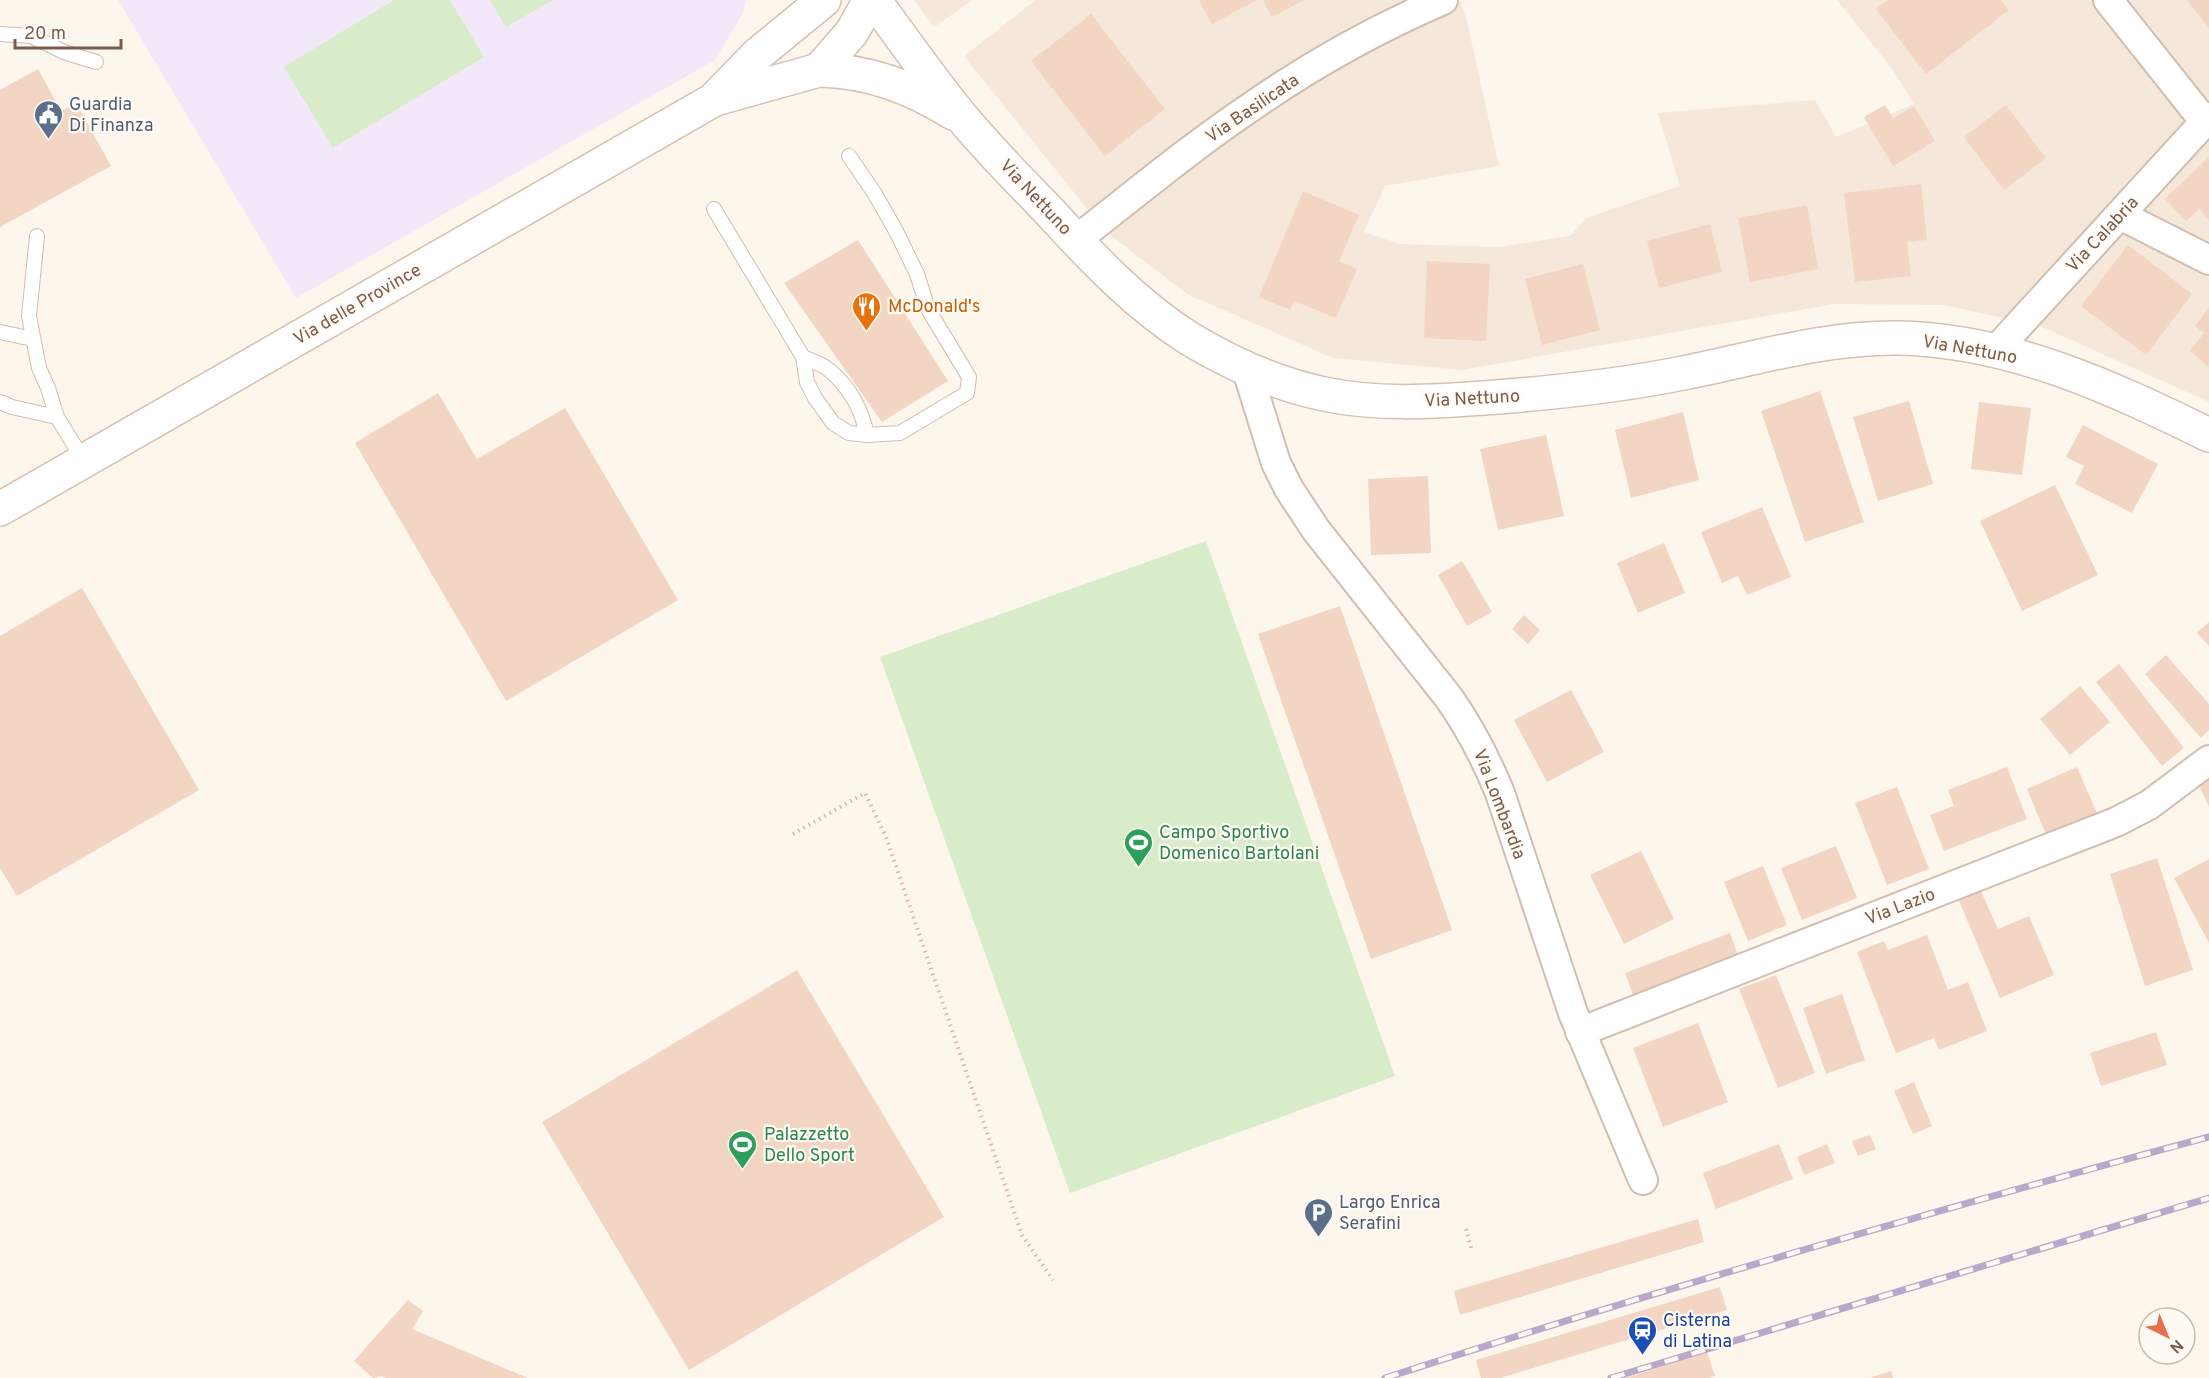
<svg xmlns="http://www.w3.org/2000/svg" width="2209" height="1378" font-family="Overpass,sans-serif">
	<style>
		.residential { fill: #f5e8da }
		.education { fill: #f3e8fa }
		.green { fill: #d8ecc9 }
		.building { fill: #f3d5c3 }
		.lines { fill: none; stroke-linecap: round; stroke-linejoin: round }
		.lane-casing { stroke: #d1beb0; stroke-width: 16 }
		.street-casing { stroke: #d1beb0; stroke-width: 32 }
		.secondary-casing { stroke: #d6c0b0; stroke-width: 36 }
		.path { stroke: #d9b8a5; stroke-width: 4; stroke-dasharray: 1.5 4.5; stroke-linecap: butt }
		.lane { stroke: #fff; stroke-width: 14 }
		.street { stroke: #fff; stroke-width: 28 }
		.secondary { stroke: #fff; stroke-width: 33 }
		.rail-casing { stroke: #b9a8c9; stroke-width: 7 }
		.rail { stroke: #fffaf3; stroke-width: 4.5; stroke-dasharray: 14; stroke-linecap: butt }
		.labels { text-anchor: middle; stroke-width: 4.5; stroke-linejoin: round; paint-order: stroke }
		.service-label { font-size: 18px; fill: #4e5e75; stroke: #fffaf3; text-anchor: start }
		.street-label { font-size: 18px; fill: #7a5c4d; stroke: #fffaf3 }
		.food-label { font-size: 18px; fill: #c56008; stroke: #fffaf3; text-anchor: start }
		.leisure-label { font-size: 18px; fill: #27864d; stroke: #fffaf3; text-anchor: start }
		.transit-label { font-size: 18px; fill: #164399; stroke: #fffaf3; text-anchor: start }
	</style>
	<rect width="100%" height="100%" fill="#fdf6ec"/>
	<path class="residential" d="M914 0H973L934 27Z
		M1036 0H1459L1466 17 1499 166 1385 186 1364 232 1400 244 1499 247 1570 236 1586 218 1680 186 1658 113 1815 100 1836 137 1914 104 1893 70 1837 0H2209V402L2040 326 1944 305 1834 304 1462 370 1333 358 1187 294 1105 231 964 56Z"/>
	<path class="education" d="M118 0H746L743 13 715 60 296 298Z"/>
	<path class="green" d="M394 0H450L484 57 333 148 284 67Z
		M490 0H553L506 27Z
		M1206 541 1395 1076 1070 1193 880 657Z"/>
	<path class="building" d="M1199 0H1257L1212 24Z
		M1263 0H1304L1272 17Z
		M1888 0H2001L2009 10 1926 74 1876 9Z
		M2187 0H2209V28Z
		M1091 14 1165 109 1105 156 1031 61Z
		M38 69 61 111 76 103 111 166 0 227V90Z
		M1885 105 1893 118 1914 106 1935 141 1893 166 1864 117Z
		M2006 105 2046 158 2004 190 1964 137Z
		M2209 157V220L2199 209 2186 221 2165 199Z
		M1921 184 1927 240 1907 242 1911 276 1855 282 1844 193Z
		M1303 191 1359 215 1339 261 1357 269 1336 318 1294 301 1290 310 1259 297Z
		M1807 205 1818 269 1750 282 1738 218Z
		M1710 224 1722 272 1659 288 1647 241Z
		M858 240 948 381 882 422 784 283Z
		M2128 245 2192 294 2146 355 2081 306Z
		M1427 261 1490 264 1486 341 1424 338Z
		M1583 264 1600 330 1542 345 1525 279Z
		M2209 308V367L2190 351 2204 333 2195 326Z
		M1820 391 1864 522 1805 542 1761 411Z
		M438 393 477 459 565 408 678 600 506 701 355 443Z
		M1909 401 1933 484 1878 501 1853 417Z
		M1979 402 2031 408 2022 475 1971 469Z
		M1683 412 1699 480 1631 498 1615 430Z
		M2083 425 2158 464 2132 513 2075 484 2084 466 2066 457Z
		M1546 435 1564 516 1498 530 1480 449Z
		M1428 476 1431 553 1371 555 1368 479Z
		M2055 485 2098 575 2022 611 1980 521Z
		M1762 507 1791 577 1747 595 1738 576 1722 583 1701 532Z
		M1664 543 1685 593 1638 613 1617 563Z
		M1462 561 1492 612 1467 626 1438 575Z
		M82 588 199 790 17 896 0 868V636Z
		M1340 606 1452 930 1371 959 1258 634Z
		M1524 615 1540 630 1528 644 1512 629Z
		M2209 622V646L2197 633Z
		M2166 655 2209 704V730L2201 738 2145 674Z
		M2119 664 2184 748 2162 766 2096 682Z
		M2080 686 2110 722 2070 755 2040 719Z
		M1571 690 1604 752 1547 782 1514 720Z
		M2007 767 2027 819 1944 851 1930 815 1954 806 1948 790Z
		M2077 767 2099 818 2048 839 2027 789Z
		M2209 778V807L2198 783Z
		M1897 787 1929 869 1887 885 1855 803Z
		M1836 846 1857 898 1802 920 1781 868Z
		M1641 851 1674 919 1624 944 1590 875Z
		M2157 858 2193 970 2145 986 2110 874Z
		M2209 859V943L2174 878Z
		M1763 866 1787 925 1748 941 1724 882Z
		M1979 887 1998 929 2029 916 2054 975 2000 998 1957 896Z
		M1730 933 1738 955 1633 995 1625 973Z
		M1927 935 1948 990 1968 982 1987 1031 1939 1050 1934 1038 1896 1053 1857 952 1884 941 1888 950Z
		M797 970 944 1217 689 1370 542 1122Z
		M1776 975 1815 1073 1778 1088 1739 989Z
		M1842 994 1865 1060 1826 1074 1803 1008Z
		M1698 1023 1728 1102 1663 1127 1633 1048Z
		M2156 1032 2167 1065 2101 1086 2090 1053Z
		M1914 1082 1932 1126 1913 1134 1894 1091Z
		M1870 1135 1876 1149 1858 1156 1852 1141Z
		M1779 1144 1793 1179 1716 1209 1703 1173Z
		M1827 1144 1835 1163 1804 1175 1797 1157Z
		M1698 1219 1704 1242 1460 1315 1454 1291Z
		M1720 1287 1727 1310 1500 1378H1481L1476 1360Z
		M408 1300 423 1311 412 1329 528 1378H385L382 1376 373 1378 354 1361Z
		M1707 1352 1715 1376 1709 1378H1626Z
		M1891 1371 1893 1378H1872V1377Z"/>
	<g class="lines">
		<defs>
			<path id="lane" d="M0 34 31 36 64 52 96 62
				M714 209 803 357C811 361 822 364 829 370 849 386 862 410 867 435L900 433 967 393 969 377 928 309 917 274 896 231 875 194 849 156
				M37 236 29 316 39 368 48 388 57 417 84 461
				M0 332 33 339
				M803 357 807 382 815 398 833 423 849 433 867 435
				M0 402 12 407 57 417"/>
			<path id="street" d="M2108 0 2205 122
				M2120 215 2209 260
				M1076 240C1134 195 1190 148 1251 107 1311 65 1376 29 1443 0
				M1995 351 2209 117
				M1246 367 1276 463 1289 489 1316 530 1449 698C1470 728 1486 759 1500 793L1573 1013 1643 1180
				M1580 1032 2116 822 2149 805 2209 760"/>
			<path id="secondary" d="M874 0C904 40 933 83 966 122 992 153 1021 182 1049 211 1092 258 1136 305 1190 339 1230 363 1277 384 1324 394 1376 405 1430 402 1484 398 1552 393 1621 386 1688 372 1758 358 1826 337 1898 338 2010 340 2111 387 2209 435
				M819 70 852 32 870 0
				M716 97 758 54 824 0
				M0 509 715 99 819 70C869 71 911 87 953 113"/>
		</defs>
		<use href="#lane" class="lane-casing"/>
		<use href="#street" class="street-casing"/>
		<use href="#secondary" class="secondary-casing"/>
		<path class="path" d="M793 834 865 793 886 837 1022 1235 1053 1280
			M1466 1229 1472 1251"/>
		<use href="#lane" class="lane"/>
		<use href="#street" class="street"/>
		<use href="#secondary" class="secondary"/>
		<defs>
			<path id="rail" d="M1385 1378C1657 1290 1933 1211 2209 1137
				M1611 1378 2209 1198"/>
		</defs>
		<use href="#rail" class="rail-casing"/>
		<use href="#rail" class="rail"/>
	</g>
	<defs>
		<symbol id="civic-pin" viewBox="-11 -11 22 30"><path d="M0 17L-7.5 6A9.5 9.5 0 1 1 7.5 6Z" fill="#5c6f8a" stroke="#fffaf3"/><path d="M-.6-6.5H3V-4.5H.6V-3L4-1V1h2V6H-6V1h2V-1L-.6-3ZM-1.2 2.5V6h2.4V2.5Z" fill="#fff"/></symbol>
		<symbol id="restaurant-pin" viewBox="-11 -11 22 30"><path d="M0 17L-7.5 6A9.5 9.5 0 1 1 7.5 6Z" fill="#e8710a" stroke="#fffaf3"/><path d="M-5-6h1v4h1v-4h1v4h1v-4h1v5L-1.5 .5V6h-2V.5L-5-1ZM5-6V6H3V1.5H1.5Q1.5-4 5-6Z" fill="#fff"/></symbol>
		<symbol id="stadium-pin" viewBox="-11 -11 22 30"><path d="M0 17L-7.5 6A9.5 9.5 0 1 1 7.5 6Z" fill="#2e9e5b" stroke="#fffaf3"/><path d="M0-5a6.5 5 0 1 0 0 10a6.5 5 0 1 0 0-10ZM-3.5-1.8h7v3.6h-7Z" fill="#fff"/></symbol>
		<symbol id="parking-pin" viewBox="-11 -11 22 30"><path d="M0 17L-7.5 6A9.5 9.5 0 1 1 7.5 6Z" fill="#5c6f8a" stroke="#fffaf3"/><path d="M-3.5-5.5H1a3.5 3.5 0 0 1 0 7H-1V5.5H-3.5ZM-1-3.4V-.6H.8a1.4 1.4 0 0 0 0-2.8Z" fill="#fff"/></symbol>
		<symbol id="station-pin" viewBox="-11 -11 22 30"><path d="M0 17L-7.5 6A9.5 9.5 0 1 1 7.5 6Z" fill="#1a4fb4" stroke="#fffaf3"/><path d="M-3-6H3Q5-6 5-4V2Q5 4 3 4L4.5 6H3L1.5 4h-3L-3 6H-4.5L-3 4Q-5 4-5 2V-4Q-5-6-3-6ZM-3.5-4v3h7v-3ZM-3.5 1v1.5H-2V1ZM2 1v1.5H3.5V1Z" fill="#fff"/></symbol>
	</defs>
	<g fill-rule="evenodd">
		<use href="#civic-pin" x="32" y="98" width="33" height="45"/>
		<use href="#restaurant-pin" x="850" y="290" width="33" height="45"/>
		<use href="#stadium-pin" x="1122" y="826" width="33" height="45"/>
		<use href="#stadium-pin" x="726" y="1128" width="33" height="45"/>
		<use href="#parking-pin" x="1302" y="1196" width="33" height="45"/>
		<use href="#station-pin" x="1626" y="1314" width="33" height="45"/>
	</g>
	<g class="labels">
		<g class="service-label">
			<text x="69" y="110">Guardia<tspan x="69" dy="21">Di Finanza</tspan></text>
			<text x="1339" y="1208">Largo Enrica<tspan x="1339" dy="21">Serafini</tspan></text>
		</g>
		<g class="street-label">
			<text transform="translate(1252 108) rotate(-34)" y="6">Via Basilicata</text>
			<text transform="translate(1036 197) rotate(47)" y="6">Via Nettuno</text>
			<text transform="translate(2102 234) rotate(-47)" y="6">Via Calabria</text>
			<text transform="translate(357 304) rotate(-30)" y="6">Via delle Province</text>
			<text transform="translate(1970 349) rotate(10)" y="6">Via Nettuno</text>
			<text transform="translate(1472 398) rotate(-3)" y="6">Via Nettuno</text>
			<text transform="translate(1500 804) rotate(69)" y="6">Via Lombardia</text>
			<text transform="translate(1900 906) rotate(-21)" y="6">Via Lazio</text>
		</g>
		<g class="food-label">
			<text x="888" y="312">McDonald's</text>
		</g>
		<g class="leisure-label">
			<text x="1159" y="838">Campo Sportivo<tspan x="1159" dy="21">Domenico Bartolani</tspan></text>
			<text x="764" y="1140">Palazzetto<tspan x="764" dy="21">Dello Sport</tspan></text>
		</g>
		<g class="transit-label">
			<text x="1663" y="1326">Cisterna<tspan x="1663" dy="21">di Latina</tspan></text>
		</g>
	</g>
	<g transform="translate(2167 1336) rotate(137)"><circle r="28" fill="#fffaf3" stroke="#cabbb1" stroke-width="1.5"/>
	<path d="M0-4.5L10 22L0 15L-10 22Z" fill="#e76f51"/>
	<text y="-9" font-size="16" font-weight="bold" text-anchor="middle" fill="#7a5c4d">N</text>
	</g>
	<path d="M15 39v9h106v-9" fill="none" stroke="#7a5c4d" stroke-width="3"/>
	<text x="24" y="39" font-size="18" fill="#7a5c4d" stroke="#fffaf3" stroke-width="4.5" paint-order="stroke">20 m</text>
</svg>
